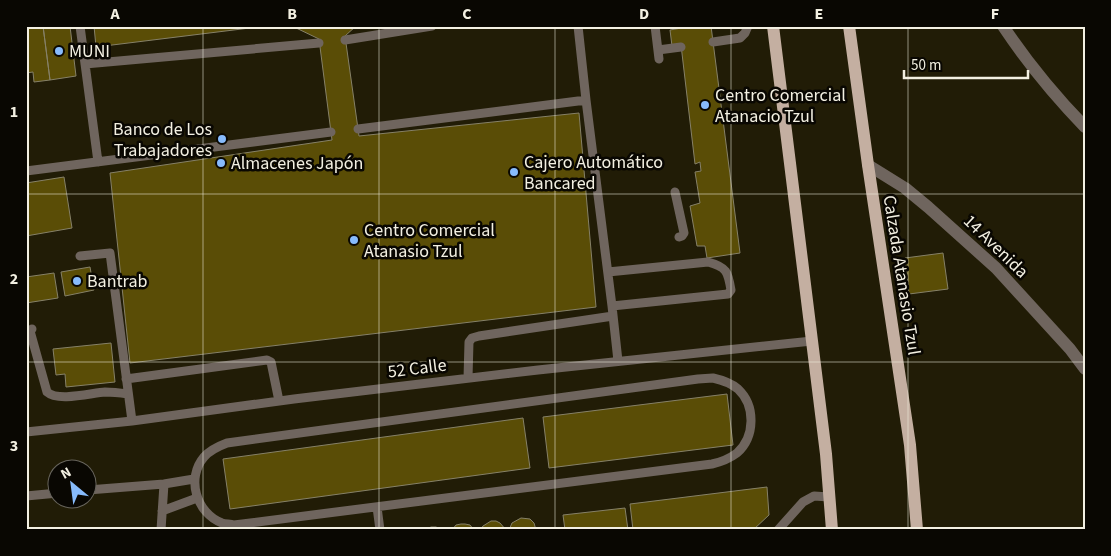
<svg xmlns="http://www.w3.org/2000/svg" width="1111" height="556" font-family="'Source Sans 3',sans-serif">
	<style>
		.building { fill: #5a4d06; stroke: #868168 }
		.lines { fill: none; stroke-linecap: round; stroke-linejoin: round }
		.lane { stroke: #6f655e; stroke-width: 9 }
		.street { stroke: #6f655e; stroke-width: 12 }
		.primary { stroke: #c4afa1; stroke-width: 12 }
		.grid { fill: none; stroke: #f3f0e2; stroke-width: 1; stroke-opacity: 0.55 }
		.poi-dot { fill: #87bbfc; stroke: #090702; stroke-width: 2 }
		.labels { text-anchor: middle; stroke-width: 5; stroke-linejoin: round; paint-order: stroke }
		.poi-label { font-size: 18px; fill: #f3f0e2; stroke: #090702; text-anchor: start }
		.street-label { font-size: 18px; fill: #f3f0e2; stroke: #090702 }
		.neatline { fill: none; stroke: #f3f0e2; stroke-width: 2 }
		.grid-label { font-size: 16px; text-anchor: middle; font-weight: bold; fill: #f3f0e2 }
	</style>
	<rect width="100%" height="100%" fill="#211c06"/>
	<path class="building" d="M43 26 50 80 34 82 33 72 26 73V28Z
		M43 26H70L76 76 50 80Z
		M94 26H266L96 47Z
		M292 26H356L345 36 359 136 579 113 596 307 130 363 110 173 332 140 319 39Z
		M693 26H711L740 253 707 258 705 246H697L690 206 700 203 695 172 701 171 700 162 695 164 681 45 672 46 670 30Z
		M64 177 72 228 26 236V183Z
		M943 253 948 289 909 294 905 258Z
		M90 267 94 290 65 296 61 272Z
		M54 273 58 298 26 303V277Z
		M111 343 115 382 66 387 65 374 56 375 53 349Z
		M727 394 733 445 549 468 543 417Z
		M523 418 530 468 230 509 223 459Z
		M767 487 769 515 753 530H633L630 504Z
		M625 508 628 530H565L563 515Z
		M521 518 530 519 534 523 536 530H509L512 523Z
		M491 521H496L500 523 506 530H480L483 526Z
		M461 524H465L470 525 474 530H452L456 525Z
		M431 527H436L442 530H425Z"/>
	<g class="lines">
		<path class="lane" d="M80 26 98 162
			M655 26 659 59
			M345 40 432 26
			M713 42 740 38 745 33 748 26
			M658 50 681 47
			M85 64 319 43
			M586 100 612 306 618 361
			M358 129 586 100 578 26
			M26 171 331 132
			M675 192 684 233 682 236 679 237
			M80 256 110 253 132 421
			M608 272 708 262C727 267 728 272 731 290L728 294 612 306
			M32 329 30 331 47 392C58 402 91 393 105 392 113 392 121 393 128 394
			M468 378 469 342 472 338 479 336 613 316
			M713 378C722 380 731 383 738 389 756 406 755 437 737 453 729 459 721 462 712 464L234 525C230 524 226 524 222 523 196 513 186 478 204 457 210 450 219 446 227 443L698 379Z
			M126 379 267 360 271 362 279 401
			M26 432 132 421 294 399 538 370 812 341
			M88 490 164 484 194 479
			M26 496 58 493
			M377 507 380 530
			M162 511 197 498
			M161 530 164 484
			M778 530 803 502 814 496 829 497"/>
		<path class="street" d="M1003 26C1027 62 1055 96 1085 127
			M868 165 905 188 928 207 996 268 1070 349 1085 369"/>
		<path class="primary" d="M773 26 826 454 832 530
			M849 26 868 165 910 445 917 530"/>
	</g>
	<path class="grid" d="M203 26V530M379 26V530M555 26V530M731 26V530M908 26V530M26 194H1085M26 362H1085"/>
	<g class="poi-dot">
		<circle cx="59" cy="51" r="5"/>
		<circle cx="705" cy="105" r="5"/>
		<circle cx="222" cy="139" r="5"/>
		<circle cx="221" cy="163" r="5"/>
		<circle cx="514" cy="172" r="5"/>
		<circle cx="354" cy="240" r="5"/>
		<circle cx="77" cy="281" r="5"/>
	</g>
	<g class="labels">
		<g class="poi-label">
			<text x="69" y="57">MUNI</text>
			<text x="715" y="101">Centro Comercial<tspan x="715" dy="21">Atanacio Tzul</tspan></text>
			<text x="212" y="135" text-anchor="end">Banco de Los<tspan x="212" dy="21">Trabajadores</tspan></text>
			<text x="524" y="168">Cajero Automático<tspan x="524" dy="21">Bancared</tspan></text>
			<text x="231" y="169">Almacenes Japón</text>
			<text x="364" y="236">Centro Comercial<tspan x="364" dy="21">Atanasio Tzul</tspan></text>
			<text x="87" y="287">Bantrab</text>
		</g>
		<g class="street-label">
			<text transform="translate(996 246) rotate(44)" y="6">14 Avenida</text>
			<text transform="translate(902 275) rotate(81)" y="6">Calzada Atanasio Tzul</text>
			<text transform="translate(417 368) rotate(-7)" y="6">52 Calle</text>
		</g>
	</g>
	<rect width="1111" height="556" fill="none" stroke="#090702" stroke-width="55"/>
	<g transform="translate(72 484) rotate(331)"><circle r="24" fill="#090702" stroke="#67645c"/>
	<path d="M0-4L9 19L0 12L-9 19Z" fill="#87bbfc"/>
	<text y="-8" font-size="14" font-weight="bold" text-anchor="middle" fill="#f3f0e2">N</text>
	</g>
	<path d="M904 70v8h124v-8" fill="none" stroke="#f3f0e2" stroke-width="2.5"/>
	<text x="911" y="70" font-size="15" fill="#f3f0e2" stroke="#090702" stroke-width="4" paint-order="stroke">50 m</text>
	<rect x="28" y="28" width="1056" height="500" class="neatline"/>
	<g class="grid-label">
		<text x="115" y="19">A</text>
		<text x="292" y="19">B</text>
		<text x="467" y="19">C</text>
		<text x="644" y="19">D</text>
		<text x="819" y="19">E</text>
		<text x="995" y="19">F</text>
		<text x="14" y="117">1</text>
		<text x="14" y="284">2</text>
		<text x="14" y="451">3</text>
	</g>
</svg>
